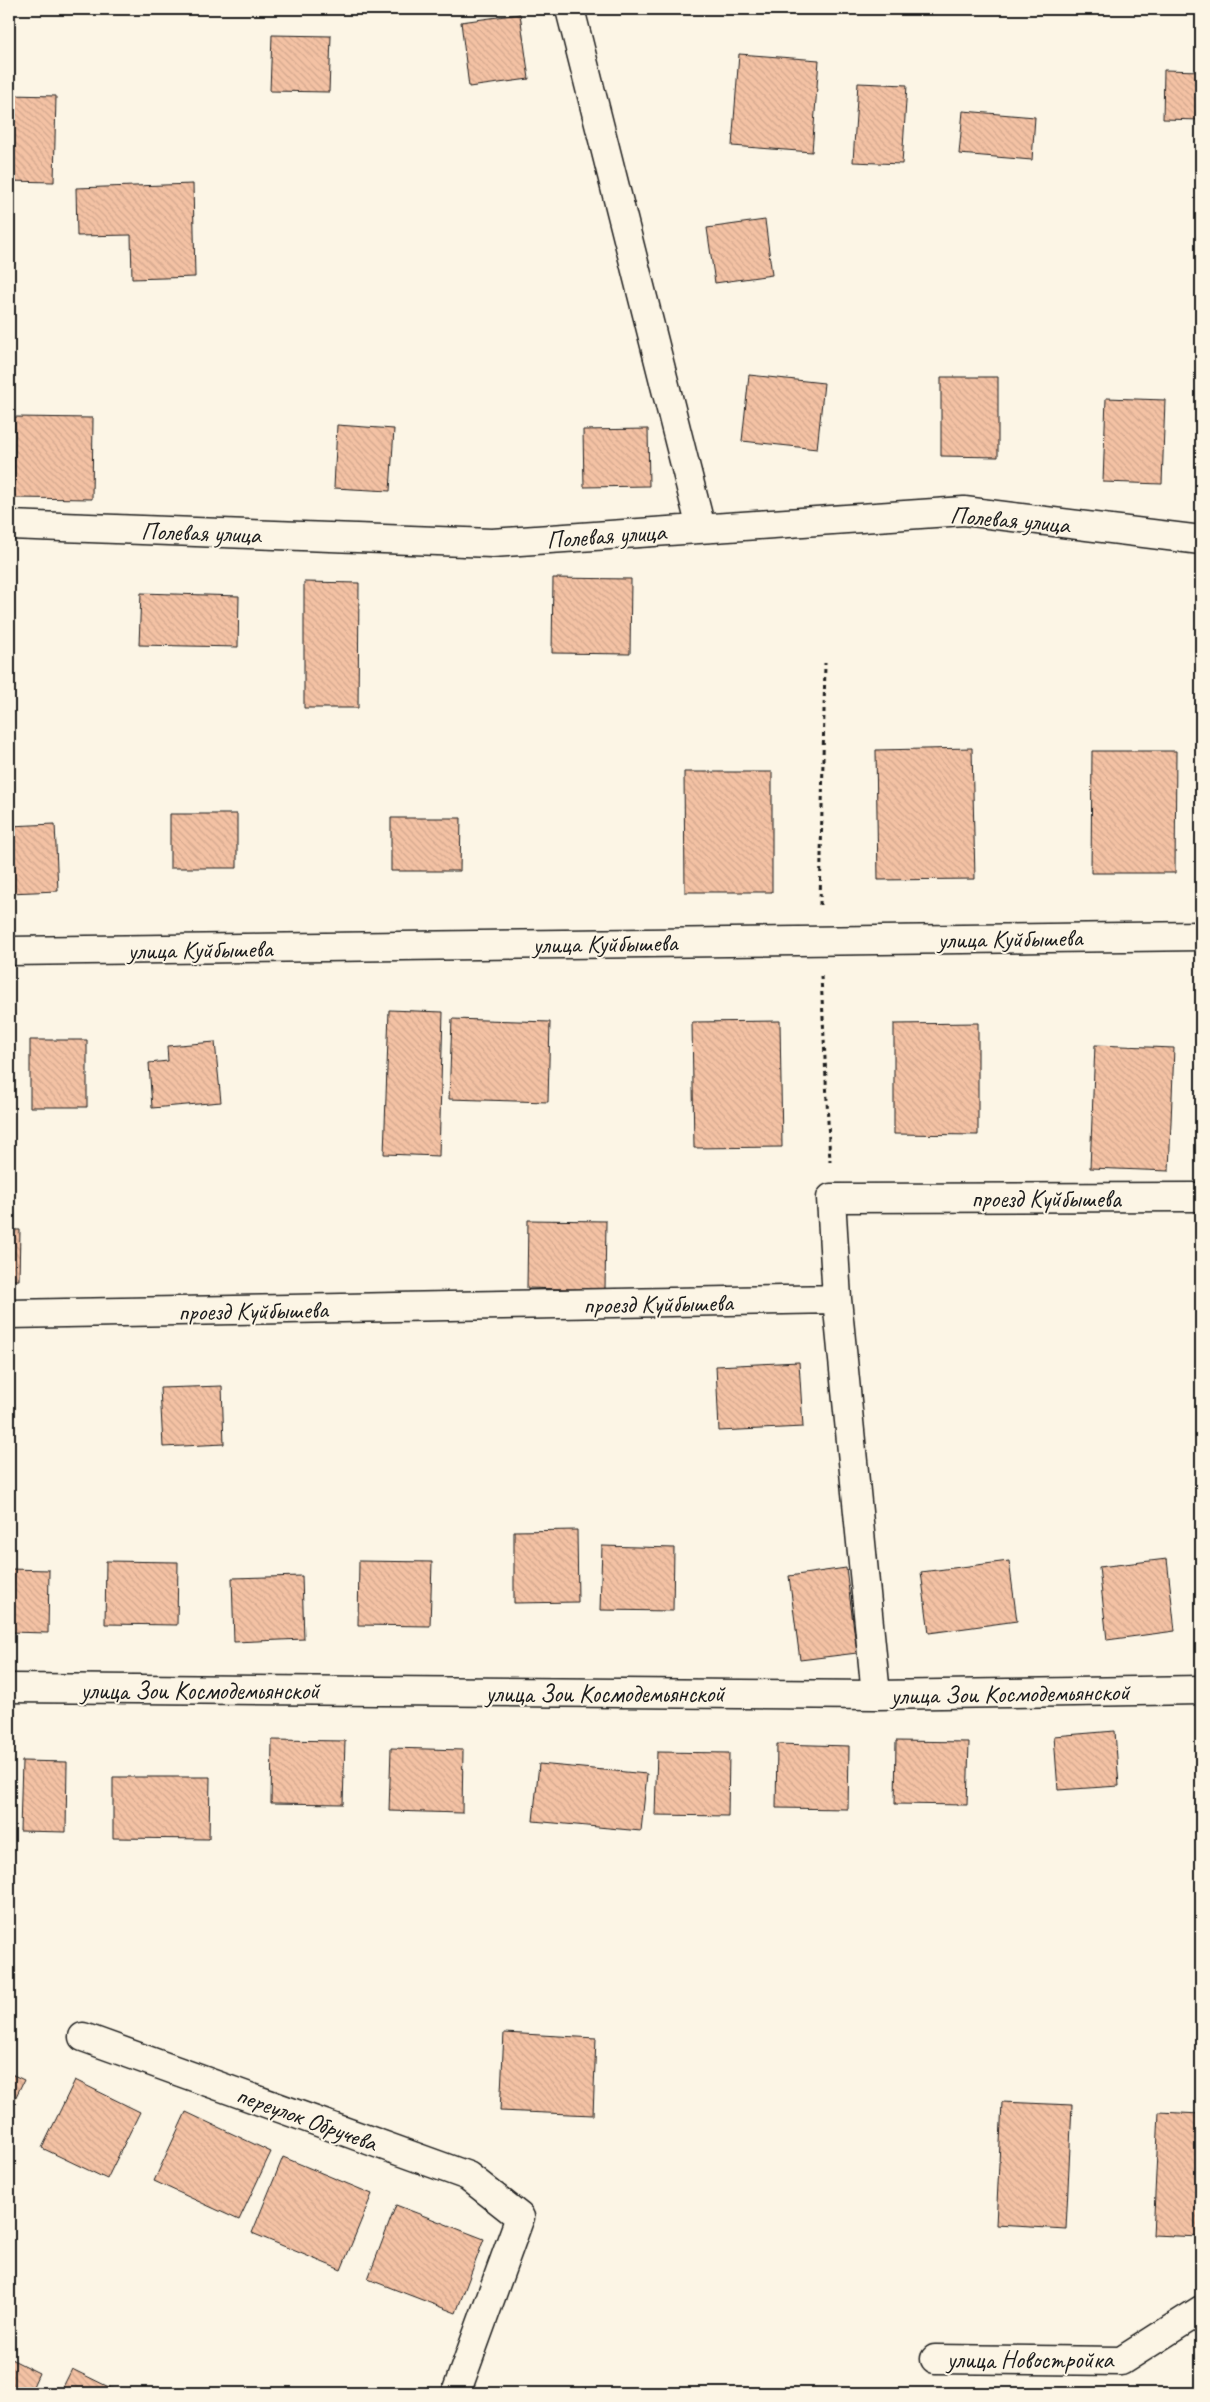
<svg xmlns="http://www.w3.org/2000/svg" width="1210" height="2402" font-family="Caveat,sans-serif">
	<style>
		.building { fill: url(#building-back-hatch); stroke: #1c1c1c }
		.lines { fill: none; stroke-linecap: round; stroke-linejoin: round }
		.minor-casing { stroke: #1c1c1c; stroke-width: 31 }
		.path { stroke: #1c1c1c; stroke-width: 3; stroke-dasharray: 4 4; stroke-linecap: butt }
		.minor { stroke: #fcf5e5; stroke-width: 28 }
		.labels { text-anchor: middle; stroke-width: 4; stroke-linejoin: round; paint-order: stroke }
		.street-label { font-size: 25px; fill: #1c1c1c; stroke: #fcf5e5 }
	</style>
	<defs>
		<pattern id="building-back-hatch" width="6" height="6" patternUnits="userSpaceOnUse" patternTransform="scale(1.25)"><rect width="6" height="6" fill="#f4c2a4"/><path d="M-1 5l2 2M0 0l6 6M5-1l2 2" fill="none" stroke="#d1a68d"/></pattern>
	</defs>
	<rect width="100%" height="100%" fill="#fcf5e5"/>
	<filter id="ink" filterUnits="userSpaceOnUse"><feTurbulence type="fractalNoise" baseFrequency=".02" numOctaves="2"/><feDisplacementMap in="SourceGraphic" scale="10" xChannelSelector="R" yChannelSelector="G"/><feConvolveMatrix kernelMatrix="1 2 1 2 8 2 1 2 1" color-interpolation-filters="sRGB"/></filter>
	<g filter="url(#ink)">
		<path class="building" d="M520 14 529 79 469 87 461 22Z
			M272 35 331 36 329 92 270 91Z
			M739 54 819 60 812 152 732 146Z
			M1164 70 1201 71V120L1163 119Z
			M858 83 907 85 902 164 853 162Z
			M9 95 56 96 54 182 9 181Z
			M963 111 1035 117 1032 160 959 154Z
			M193 184 195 277 132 279 131 235 77 236 76 188Z
			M765 220 772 275 715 283 707 228Z
			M749 375 824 383 817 449 742 441Z
			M941 377H998V457L941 456Z
			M1106 398 1165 400 1162 484 1103 482Z
			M15 417 93 418 92 499 14 498Z
			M337 425 394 429 390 491 334 488Z
			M648 429 649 486 584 487 583 430Z
			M553 578 631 579 630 654 552 653Z
			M304 582 359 583 358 708H304Z
			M141 593 239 596 238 647 139 645Z
			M972 748 975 879 878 880 876 750Z
			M1092 751H1176L1175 873H1091Z
			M684 772H772V892H685Z
			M170 814H237V868H170Z
			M391 818H461L460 871H391Z
			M55 824 58 891 9 893V826Z
			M389 1010 443 1012 439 1156 384 1154Z
			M452 1019 550 1022 548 1102 449 1099Z
			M780 1021 782 1147 694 1148 692 1022Z
			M978 1023V1135L894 1134V1024Z
			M30 1040H87V1107H30Z
			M215 1042 221 1102 152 1108 149 1063 168 1061 167 1046Z
			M1095 1045 1174 1048 1169 1171 1090 1168Z
			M528 1220 606 1221 605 1290 527 1288Z
			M9 1230H20L19 1280H9Z
			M799 1362 803 1427 719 1431 716 1366Z
			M222 1386 224 1444 163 1447 160 1388Z
			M577 1530 578 1602 514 1603V1531Z
			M602 1546 674 1548 673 1611 600 1610Z
			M1167 1559 1175 1631 1107 1640 1099 1567Z
			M106 1561 178 1562 177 1625 105 1624Z
			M359 1561 432 1562 430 1626 358 1625Z
			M1009 1561 1017 1621 929 1633 921 1572Z
			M846 1568 857 1653 800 1660 789 1576Z
			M9 1569 49 1570 48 1633 9 1632Z
			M302 1576 304 1639 234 1642 232 1578Z
			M1115 1731 1119 1786 1058 1790 1054 1736Z
			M272 1740 345 1741 343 1804 271 1803Z
			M896 1741 969 1742 967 1805 895 1804Z
			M777 1744 849 1746 848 1809 776 1808Z
			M391 1748 463 1750 462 1813 389 1811Z
			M657 1752 729 1753 728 1816 655 1815Z
			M22 1761 67 1762 66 1832 20 1831Z
			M539 1764 647 1774 641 1831 533 1821Z
			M113 1777H210L209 1839 113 1838Z
			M504 2033 596 2038 593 2115 500 2111Z
			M9 2073 24 2080 9 2111Z
			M75 2080 140 2112 107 2179 42 2148Z
			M1002 2102 1072 2105 1066 2229 996 2225Z
			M186 2112 271 2152 239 2220 154 2181Z
			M1159 2112 1201 2114V2237L1153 2235Z
			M283 2157 372 2194 341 2270 252 2233Z
			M396 2205 484 2239 456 2313 368 2279Z
			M9 2358 39 2373 30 2393H9Z
			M72 2369 121 2393H60Z"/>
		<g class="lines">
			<defs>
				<path id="minor" d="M570 9 701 528
					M9 525 492 543 964 511 1201 540
					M9 951 1201 936
					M837 1299 876 1695
					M9 1314 837 1299 831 1198 1201 1197
					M9 1688 876 1695 1201 1690
					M83 2037 468 2176 520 2217 456 2393
					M935 2359 1121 2361 1201 2310"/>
			</defs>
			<use href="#minor" class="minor-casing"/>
			<path class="path" d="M820 905 825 663
				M821 976 830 1162"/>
			<use href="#minor" class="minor"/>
		</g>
	</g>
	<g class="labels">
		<g class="street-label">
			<text transform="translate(1010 519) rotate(5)" y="9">Полевая улица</text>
			<text transform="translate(201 532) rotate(2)" y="9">Полевая улица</text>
			<text transform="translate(606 535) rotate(-4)" y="9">Полевая улица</text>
			<text transform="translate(1010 938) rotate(-1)" y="9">улица Куйбышева</text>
			<text transform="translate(605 943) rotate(-1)" y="9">улица Куйбышева</text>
			<text transform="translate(200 949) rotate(-1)" y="9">улица Куйбышева</text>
			<text x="1046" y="1207">проезд Куйбышева</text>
			<text transform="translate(658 1303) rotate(-1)" y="9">проезд Куйбышева</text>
			<text transform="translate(253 1310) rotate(-1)" y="9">проезд Куйбышева</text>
			<text x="200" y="1699">улица Зои Космодемьянской</text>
			<text x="605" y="1702">улица Зои Космодемьянской</text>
			<text transform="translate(1010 1693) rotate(-1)" y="9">улица Зои Космодемьянской</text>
			<text transform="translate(307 2118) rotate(20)" y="9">переулок Обручева</text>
			<text x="1030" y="2368">улица Новостройка</text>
		</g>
	</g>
	<rect width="1210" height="2402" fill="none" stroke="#fcf5e5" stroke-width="30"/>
	<rect x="15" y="15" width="1180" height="2372" fill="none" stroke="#1c1c1c" stroke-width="2" filter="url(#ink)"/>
</svg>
